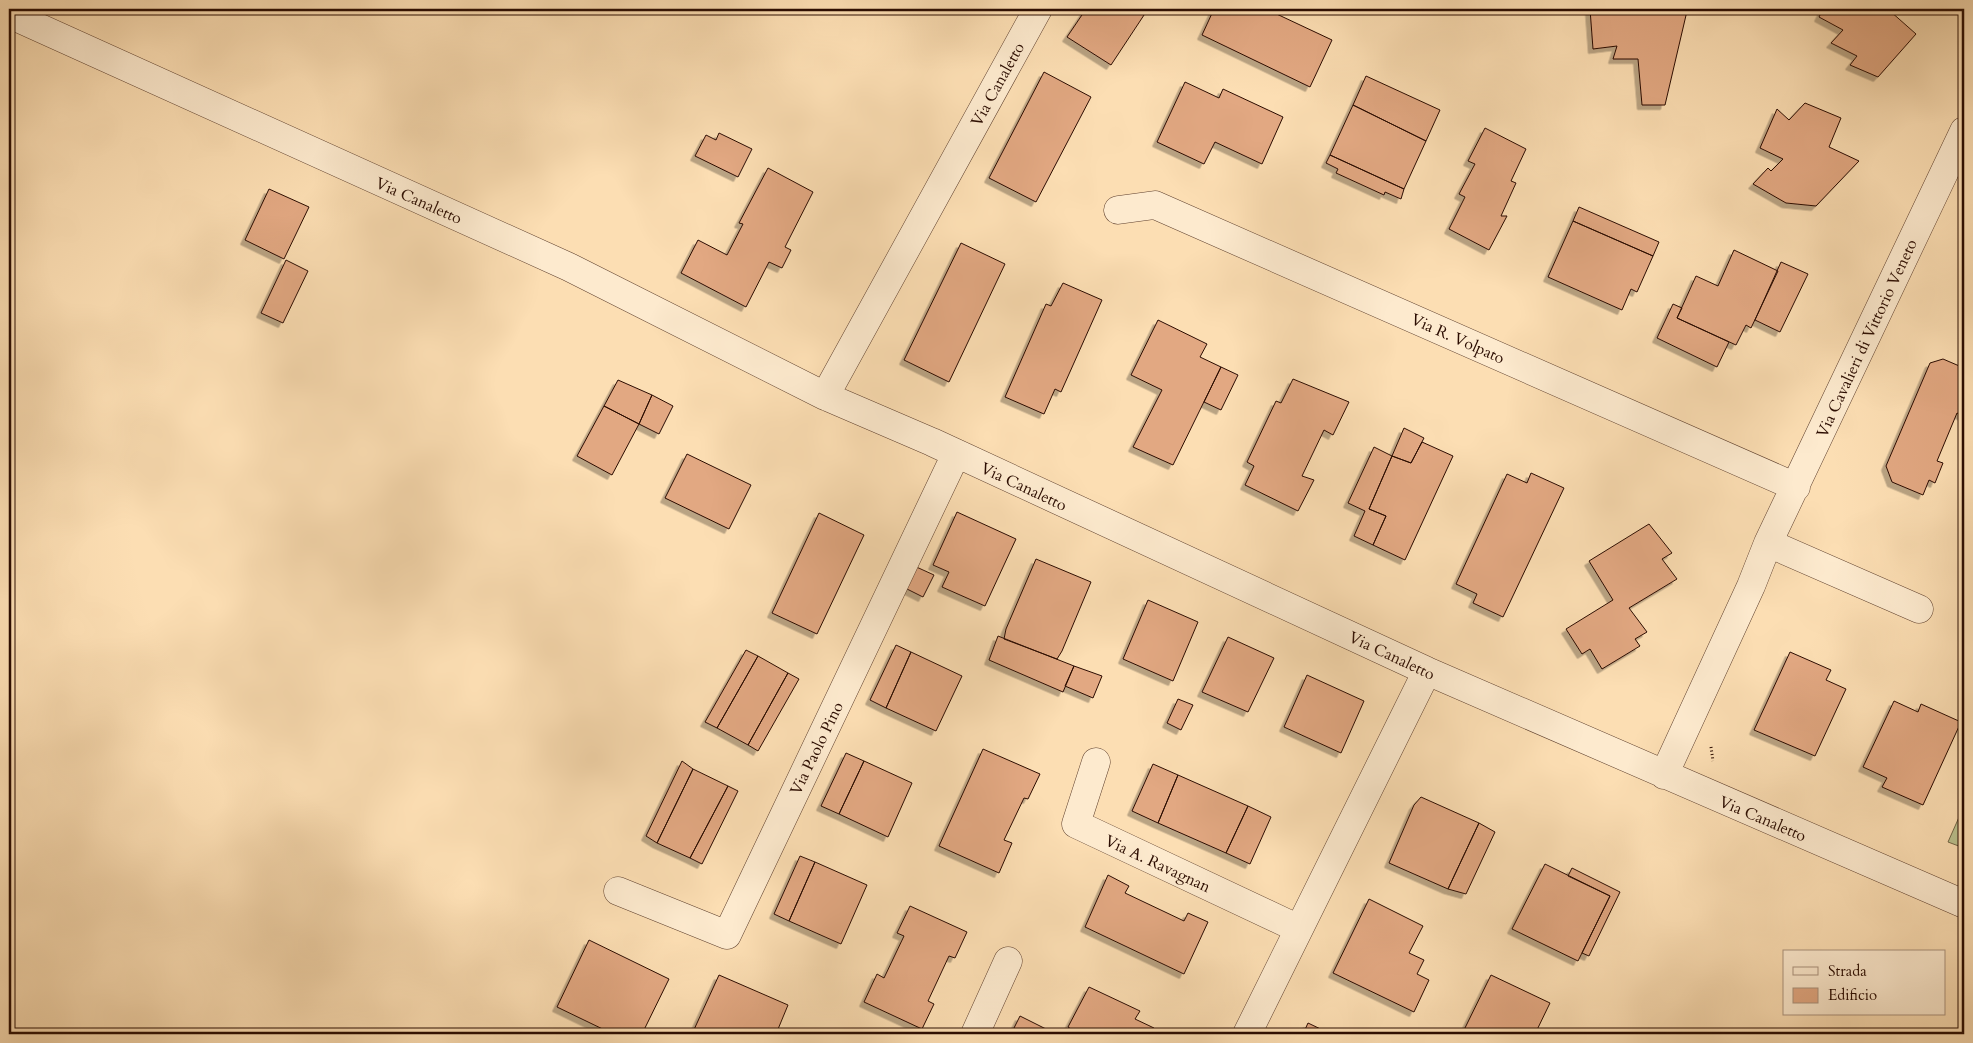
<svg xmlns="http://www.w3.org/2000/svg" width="1973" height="1043" font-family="Cardo,serif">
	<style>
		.green { fill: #bbc28f; stroke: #736748 }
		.building { fill: #e2a882; stroke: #2b0c01; filter: url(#shadow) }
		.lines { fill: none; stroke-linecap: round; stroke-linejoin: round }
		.minor-casing { stroke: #5f402e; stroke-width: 29 }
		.path { stroke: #2b0c01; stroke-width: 3; stroke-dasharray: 1 2.5; stroke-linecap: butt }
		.minor { stroke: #fdeace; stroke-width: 28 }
		.labels { text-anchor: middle; stroke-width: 4; stroke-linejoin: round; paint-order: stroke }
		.street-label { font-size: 16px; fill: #2b0c01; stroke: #fdeace }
	</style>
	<defs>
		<filter id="shadow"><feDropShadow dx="-4.5" dy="4.5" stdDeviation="0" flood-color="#0004"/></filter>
	</defs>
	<rect width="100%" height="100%" fill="#fcdeb3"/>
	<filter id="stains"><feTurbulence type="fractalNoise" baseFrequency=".004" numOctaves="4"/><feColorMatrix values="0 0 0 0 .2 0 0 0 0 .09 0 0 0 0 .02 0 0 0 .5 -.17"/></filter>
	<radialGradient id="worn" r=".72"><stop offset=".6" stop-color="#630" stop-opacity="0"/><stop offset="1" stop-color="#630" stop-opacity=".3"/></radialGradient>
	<path class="green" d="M1964 806V848L1948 842Z"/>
	<path class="building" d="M1086 9H1148L1111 65 1067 37Z
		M1214 9H1266L1332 40 1310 87 1202 35Z
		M1590 9H1676L1687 11 1665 105H1642L1638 59H1613L1617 46 1593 49Z
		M1823 9H1892L1890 11 1916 34 1878 77 1850 65 1857 56 1831 43 1843 30 1819 17Z
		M1044 72 1091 97 1036 202 989 178Z
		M1366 76 1440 110 1426 141 1353 105Z
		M1185 82 1219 98 1223 89 1283 117 1262 164 1215 142 1204 164 1157 142Z
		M1805 103 1841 118 1829 147 1859 161 1816 206 1786 203 1753 184 1768 168 1771 171 1783 159 1760 148 1777 109 1789 120Z
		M1353 105 1426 141 1404 189 1330 155Z
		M1485 128 1526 149 1511 181 1516 183 1501 216H1507L1489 250 1449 229 1465 197 1459 194 1475 164 1468 161Z
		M719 133 752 149 738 177 695 156 706 135 716 140Z
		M1330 155 1404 189 1401 199 1385 192 1384 195 1336 173 1338 169 1326 163Z
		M768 168 813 192 785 247 791 250 782 268 769 262 746 307 681 273 698 240 727 255 743 224 739 223Z
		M269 189 309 207 284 259 245 240Z
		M1579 207 1659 242 1653 256 1573 221Z
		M1573 221 1653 256 1637 292 1631 289 1622 310 1548 277Z
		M961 243 1005 264 949 382 904 360Z
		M1734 250 1778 271 1751 328 1746 325 1736 345 1677 318 1696 276 1718 286Z
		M286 260 308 271 283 323 261 313Z
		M1781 262 1808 274 1780 332 1755 320Z
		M1063 283 1102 300 1061 392 1055 389 1044 414 1005 397 1046 304 1051 306Z
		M1673 304 1682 308 1677 318 1729 342 1717 367 1657 338Z
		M1158 320 1207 344 1200 357 1221 367 1173 465 1133 447 1162 390 1131 375Z
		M1943 359 1964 368V416L1957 413 1937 461 1943 463 1935 483 1929 480 1923 495 1892 482 1886 466 1930 363Z
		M1221 367 1238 375 1221 410 1204 402Z
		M1293 379 1349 402 1333 435 1324 430 1302 476 1314 480 1298 511 1245 485 1254 466 1247 462 1276 401 1281 403Z
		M618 380 652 395 639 424 604 406Z
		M652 395 673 406 659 434 639 424Z
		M604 406 639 424 612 475 577 456Z
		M1404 428 1424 438 1411 463 1392 456Z
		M1422 442 1453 456 1405 560 1373 545 1386 516 1369 509 1392 456 1411 463Z
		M1374 447 1392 456 1369 509 1386 516 1373 545 1354 536 1365 511 1348 503Z
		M687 454 751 485 729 529 665 498Z
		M1531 473 1564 488 1503 617 1473 603 1477 594 1456 584 1507 474 1527 483Z
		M957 512 1016 539 985 606 942 587 949 572 933 565Z
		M819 513 864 535 817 634 772 613Z
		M1649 524 1672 553 1662 559 1677 579 1629 608 1647 632 1635 639 1640 646 1602 669 1590 649 1582 654 1566 629 1613 600 1589 561Z
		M1036 559 1091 582 1062 651 1057 659 1004 639 1006 629Z
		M912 565 934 575 923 597 901 586Z
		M1148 600 1198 622 1173 681 1123 659Z
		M998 636 1074 666 1063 692 989 660Z
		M1228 637 1274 658 1248 712 1202 692Z
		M896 645 911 652 886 708 870 700Z
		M746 650 758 656 717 728 705 722Z
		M911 652 962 676 936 731 886 708Z
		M1790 652 1831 670 1826 680 1846 689 1815 756 1754 730Z
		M758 656 788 673 748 745 717 728Z
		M1074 666 1102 676 1093 698 1065 686Z
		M788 673 799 679 758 751 748 745Z
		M1307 675 1364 701 1341 753 1284 727Z
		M1178 699 1193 705 1181 730 1167 723Z
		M1894 701 1918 712 1921 704 1961 722 1923 805 1882 787 1887 778 1863 767Z
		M983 749 1040 774 1028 799 1024 798 1004 840 1012 843 999 873 939 846Z
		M846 753 864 761 839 814 821 806Z
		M682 761 693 769 657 843 646 836Z
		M864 761 912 783 888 837 839 814Z
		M1153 764 1178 775 1158 823 1132 811Z
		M693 769 728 786 690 858 657 843Z
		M1178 775 1248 806 1226 853 1158 823Z
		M728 786 738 791 702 864 690 858Z
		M1421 797 1479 823 1448 889 1389 863 1414 805Z
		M1248 806 1271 817 1250 864 1226 853Z
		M1479 823 1495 832 1466 894 1448 889Z
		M800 856 815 862 789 921 774 914Z
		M815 862 867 885 841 944 789 921Z
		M1545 864 1610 896 1578 961 1512 929Z
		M1572 868 1620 892 1589 956 1582 953 1610 896 1568 876Z
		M1108 875 1129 886 1125 893 1184 921 1188 913 1208 922 1184 974 1085 927Z
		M1369 899 1423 926 1409 953 1424 960 1417 974 1429 980 1414 1012 1333 973Z
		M910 906 967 932 955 958 949 956 928 1001 934 1004 922 1029 864 1002 877 974 884 978 904 936 897 933Z
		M589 940 669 979 642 1034H613L557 1007Z
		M719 975 788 1005 776 1034H692Z
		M1491 975 1550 1003 1535 1034H1468L1463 1032Z
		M1089 987 1140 1011 1135 1019 1154 1028 1151 1034H1072L1074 1031 1068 1027Z
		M1020 1016 1048 1030 1046 1034H1016L1012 1032Z
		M1308 1023 1331 1034H1303Z"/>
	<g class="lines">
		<defs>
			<path id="minor" d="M9 14 569 267 825 396 932 442 1427 671 1964 904
				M1118 210 1155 205 1796 487
				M825 396 1038 9
				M1768 543 1919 609
				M1096 762 1076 824 1299 929
				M1664 775 1751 586 1768 543 1964 131
				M618 891 727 935 956 454
				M975 1034 1008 961
				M1247 1034 1427 671"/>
		</defs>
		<use href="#minor" class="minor-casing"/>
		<path class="path" d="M1711 747 1713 761"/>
		<use href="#minor" class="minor"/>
	</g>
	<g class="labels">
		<g class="street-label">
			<text transform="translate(997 84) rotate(-61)" y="6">Via Canaletto</text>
			<text transform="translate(419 200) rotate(24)" y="6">Via Canaletto</text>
			<text transform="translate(1458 338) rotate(24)" y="6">Via R. Volpato</text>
			<text transform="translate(1866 338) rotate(-65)" y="6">Via Cavalieri di Vittorio Veneto</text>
			<text transform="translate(1024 486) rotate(25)" y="6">Via Canaletto</text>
			<text transform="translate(1392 655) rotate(25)" y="6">Via Canaletto</text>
			<text transform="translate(816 748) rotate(-64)" y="6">Via Paolo Pino</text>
			<text transform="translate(1763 818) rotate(23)" y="6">Via Canaletto</text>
			<text transform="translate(1158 863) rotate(25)" y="6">Via A. Ravagnan</text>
		</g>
	</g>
	<rect width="1973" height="1043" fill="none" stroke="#fcdeb3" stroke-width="30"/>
	<rect x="10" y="10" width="1953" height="1023" fill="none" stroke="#2b0c01" stroke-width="2.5"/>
	<rect x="15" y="15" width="1943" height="1013" fill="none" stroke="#2b0c01"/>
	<rect x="1783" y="950" width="162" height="65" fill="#fdeace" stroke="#a9917c"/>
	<rect x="1793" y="967" width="25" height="8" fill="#fdeace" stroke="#a9917c"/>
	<text x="1828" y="976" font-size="15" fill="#2b0c01">Strada</text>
	<rect x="1793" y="988" width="25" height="15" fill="#e2a882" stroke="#a9917c"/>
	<text x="1828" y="1000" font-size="15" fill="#2b0c01">Edificio</text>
	<rect width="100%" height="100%" filter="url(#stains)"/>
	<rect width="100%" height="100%" fill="url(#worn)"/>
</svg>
